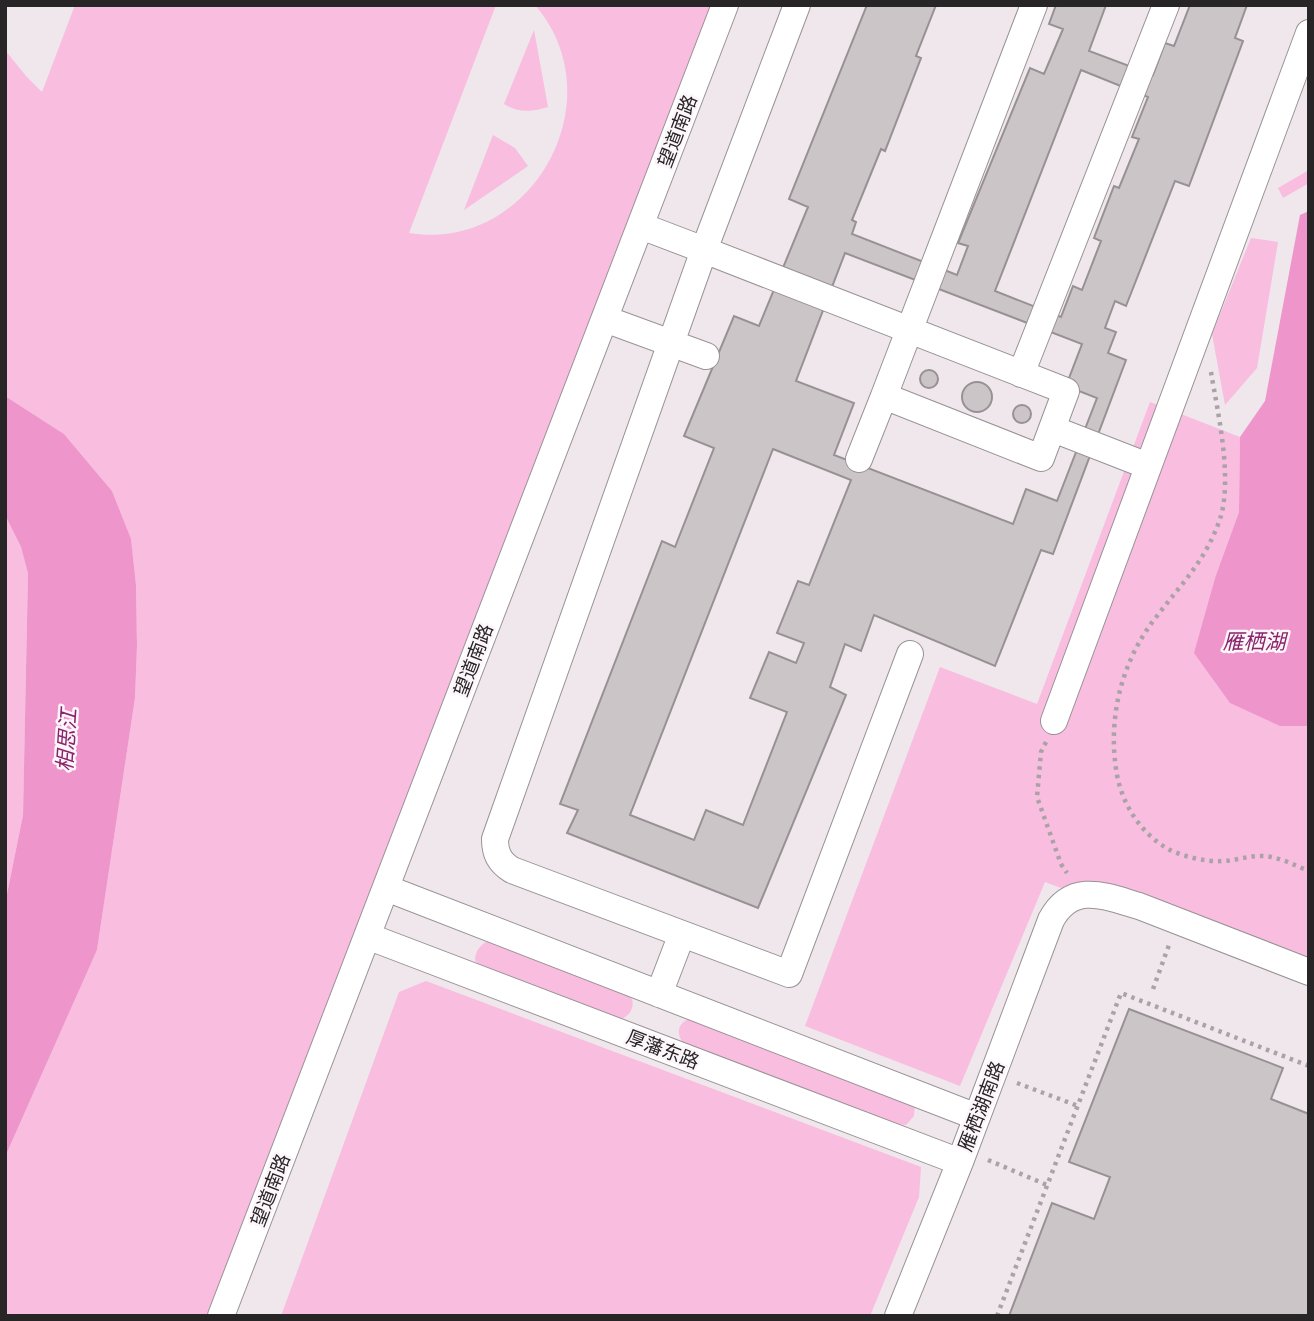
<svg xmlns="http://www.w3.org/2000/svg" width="1314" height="1321" font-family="Figtree,'Noto Sans SC',sans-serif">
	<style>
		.green { fill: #f9bddf }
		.water { fill: #ee95cb }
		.building { fill: #ccc5c8; stroke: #979194; stroke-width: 2; fill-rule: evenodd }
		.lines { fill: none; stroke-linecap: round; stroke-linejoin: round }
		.minor-casing { stroke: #999396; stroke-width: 28 }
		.path { stroke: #a9a3a6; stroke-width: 4.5; stroke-dasharray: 3.5 5; stroke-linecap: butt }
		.minor { stroke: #fff; stroke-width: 26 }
		.labels { text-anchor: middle; stroke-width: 5; stroke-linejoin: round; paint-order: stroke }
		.street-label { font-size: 19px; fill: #272526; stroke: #fcf5f9 }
		.water-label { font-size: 21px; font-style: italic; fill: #8a236a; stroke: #fcf5f9 }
	</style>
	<rect width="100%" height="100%" fill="#efe7eb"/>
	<path class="green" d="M75 5H496L409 233C531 253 617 100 535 5H725L221 1316H5V1157L97 950 135 698 137 646 136 585 131 540 112 491 64 434 5 396V50L26 76 42 92Z
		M534 30 548 107C532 112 518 113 504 104Z
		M493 135 515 148 528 166 464 210Z
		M1309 170V183L1283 198 1278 188Z
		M1251 238 1278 242 1257 368 1225 405 1212 334Z
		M962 397a15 15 0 1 1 30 0a15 15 0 1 1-30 0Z
		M1150 402 1240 437 1239 512 1216 575 1280 726H1309V980L1045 882 960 1086 805 1026 940 667 1037 704Z
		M5 515 21 547 28 572 23 815 5 904Z
		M489 940 631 997C636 1007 629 1017 619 1020L480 965 475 961C475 951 480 945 489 940Z
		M426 981 921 1167 919 1197 870 1316H281L399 992Z
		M694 1017 915 1104 914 1116 906 1125 898 1124 684 1044C674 1032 679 1021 694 1017Z"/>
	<path class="water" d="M1309 211V726H1280L1230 703 1194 653 1216 575 1239 512 1240 437 1265 401 1300 215Z
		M5 396 64 434 112 491 131 539 136 585 137 646 135 698 97 950 5 1157V904L23 815 28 573 21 547 5 515Z"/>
	<path class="building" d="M867 5H936L916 56 921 58 885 151 881 149 852 220 856 222 852 234 957 275 968 246 958 243 1030 68 1044 74 1063 29 1049 24 1056 5H1106L1089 51 1153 75 1165 43 1174 46 1190 5H1247L1235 38 1243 41 1189 186 1175 181 1126 306 1115 301 1105 328 1116 332 1108 353 1126 360 1053 554 1041 550 995 666 874 615 861 651 845 644 830 687 846 695 758 908 567 833 578 810 560 804 662 541 675 547 714 448 684 436 734 316 759 326 808 207 789 199ZM1081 70 1148 97 1132 137 1139 139 1119 188 1114 186 1094 238 1101 241 1082 290 1073 286 1061 317 995 291ZM845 253 1082 344 1066 386 1097 398 1057 501 1026 489 1013 524 834 455 854 403 796 381ZM773 449 851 480 809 585 798 581 777 633 804 643 796 663 769 652 750 698 787 712 743 825 706 810 694 840 630 815Z
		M920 379a9 9 0 1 1 18 0a9 9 0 1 1-18 0Z
		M962 397a15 15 0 1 1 30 0a15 15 0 1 1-30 0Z
		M1013 414a9 9 0 1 1 18 0a9 9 0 1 1-18 0Z
		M1129 1009 1283 1068 1271 1099 1309 1114V1316H1009L1052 1203 1094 1219 1110 1177 1069 1162Z"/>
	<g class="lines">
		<defs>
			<path id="minor" d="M641 226 704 250 797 5
				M605 319 706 356
				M1021 374 1166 5
				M884 396 1034 5
				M1053 429 1148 466
				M859 459 884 396 1041 458 1066 391 704 250 495 839C495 853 499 862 512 870L789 974 910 654
				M1054 721 1309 33
				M386 888 977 1117
				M367 936 960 1162
				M659 994 682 934
				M221 1316 725 5
				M898 1316 960 1162 1051 920C1072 881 1105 896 1139 906L1309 972"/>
		</defs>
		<use href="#minor" class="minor-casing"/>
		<path class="path" d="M1211 372C1218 414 1233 479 1220 519 1206 560 1182 583 1157 616 1121 661 1107 719 1117 775 1123 806 1142 835 1170 850 1185 857 1206 862 1222 861 1236 861 1249 855 1264 856 1279 857 1294 865 1309 871
			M1046 742 1041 752 1037 797 1061 864 1067 873
			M1153 989 1169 945
			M1017 1083 1078 1106
			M988 1160 1047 1185
			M997 1316 1121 993 1309 1066"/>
		<use href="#minor" class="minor"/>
	</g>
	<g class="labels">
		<g class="street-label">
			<text transform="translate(677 131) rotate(-69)" y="7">望道南路</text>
			<text transform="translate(473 660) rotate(-69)" y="7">望道南路</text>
			<text transform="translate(663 1049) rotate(21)" y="7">厚藩东路</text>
			<text transform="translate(981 1106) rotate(-69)" y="7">雁栖湖南路</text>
			<text transform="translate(270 1190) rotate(-69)" y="7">望道南路</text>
		</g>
		<g class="water-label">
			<text x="1254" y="649">雁栖湖</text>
			<text transform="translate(67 740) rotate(-86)" y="7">相思江</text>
		</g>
	</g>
	<rect width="1314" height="1321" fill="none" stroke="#272526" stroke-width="14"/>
</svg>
